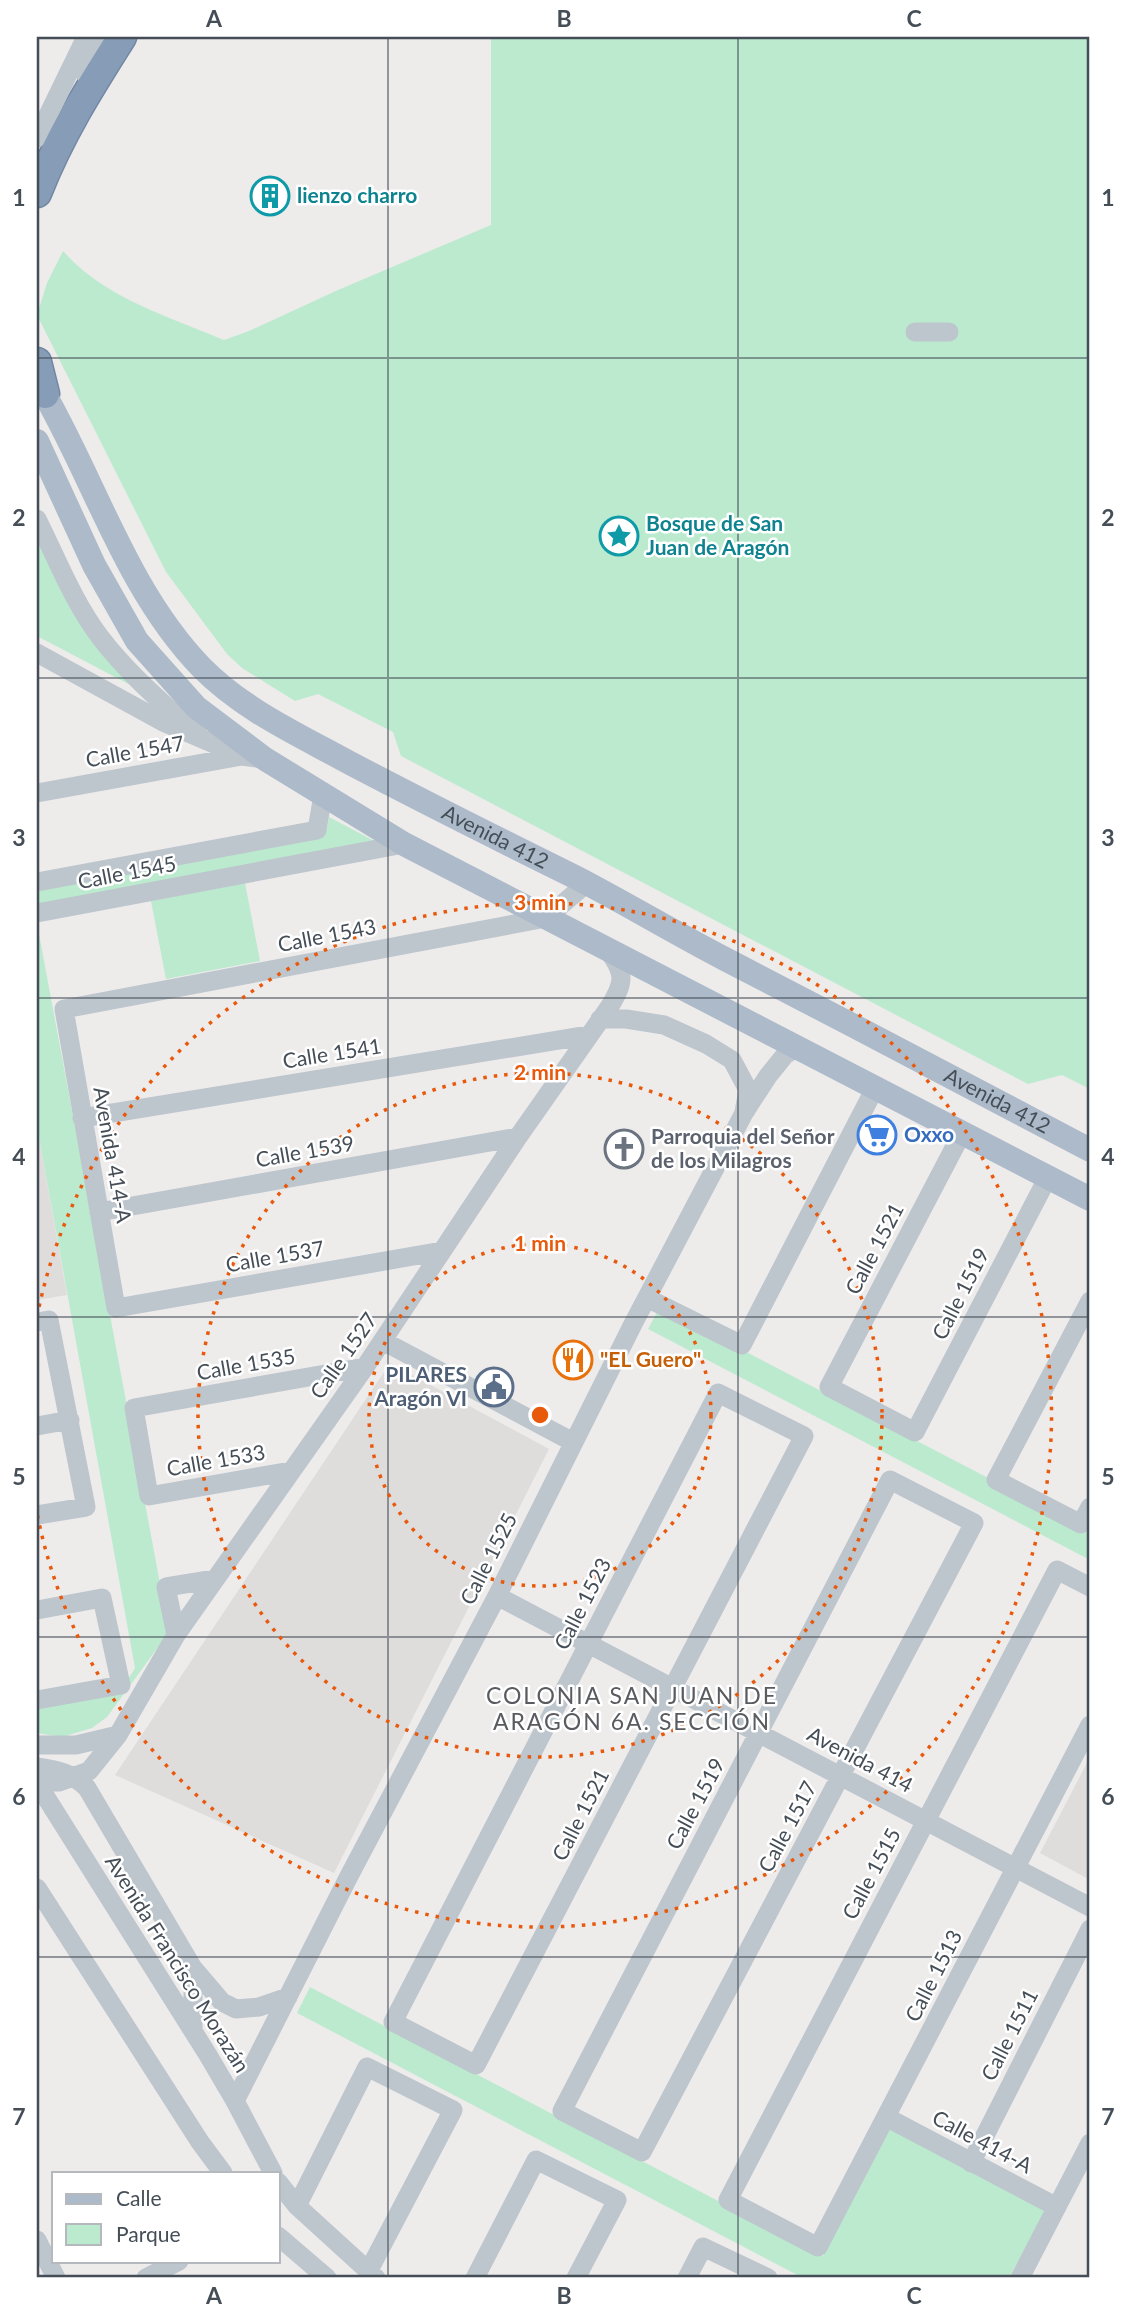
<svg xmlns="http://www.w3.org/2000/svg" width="1127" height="2315" font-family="Lato,sans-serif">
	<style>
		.education { fill: #dfdcdc }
		.green { fill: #bbeacf }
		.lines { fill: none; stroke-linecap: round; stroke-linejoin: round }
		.highway-casing { stroke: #7187a3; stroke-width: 31 }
		.minor { stroke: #bdc5cd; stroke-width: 19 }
		.major { stroke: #acbac9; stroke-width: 24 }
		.highway { stroke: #869cb7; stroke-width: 28 }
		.grid { fill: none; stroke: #454e57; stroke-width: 2; stroke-opacity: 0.55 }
		.ring { fill: none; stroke: #e8590c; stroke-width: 3.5; stroke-dasharray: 3.5 7 }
		.labels { text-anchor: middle; stroke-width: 5; stroke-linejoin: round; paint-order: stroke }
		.culture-label { font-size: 21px; font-weight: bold; fill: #0d838f; stroke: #fff; text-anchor: start }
		.street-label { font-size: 21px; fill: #454e57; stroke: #fff }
		.shop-label { font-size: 21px; font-weight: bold; fill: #366cbe; stroke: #fff; text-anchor: start }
		.worship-label { font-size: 21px; font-weight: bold; fill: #5b616d; stroke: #fff; text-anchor: start }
		.food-label { font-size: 21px; font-weight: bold; fill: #c56008; stroke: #fff; text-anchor: start }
		.service-label { font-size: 21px; font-weight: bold; fill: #4e5e75; stroke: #fff; text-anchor: end }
		.neighbourhood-label { font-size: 23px; letter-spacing: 2px; fill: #595b60; stroke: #fff }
		.centre { fill: #e8590c; stroke: #fff; stroke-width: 3.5 }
		.ring-label { font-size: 21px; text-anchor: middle; font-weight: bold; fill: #e8590c; stroke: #fff; stroke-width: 5; stroke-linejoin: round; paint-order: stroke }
		.neatline { fill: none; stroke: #454e57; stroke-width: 2.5 }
		.grid-label { font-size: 23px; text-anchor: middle; font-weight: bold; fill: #454e57 }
	</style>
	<rect width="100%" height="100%" fill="#eeebeb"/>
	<path class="education" d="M37 1126 67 1295 37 1300Z
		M390 1363 549 1449 334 1873 115 1775Z
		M1090 1757V1880L1040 1853Z"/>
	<path class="green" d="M491 37H1090V1089L1062 1075 1028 1084 401 756 393 732 318 694 295 701 242 668 227 654 166 572 37 315 47 283 63 251C104 298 168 316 224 340L249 331 338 290 491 225Z
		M37 539 136 688 37 636Z
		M329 817 382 845 37 910V888L327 829Z
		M245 883 260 961 166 979 151 901Z
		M37 923 169 1632 107 1717 92 1728 62 1737 37 1733V1704L122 1689 135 1668 37 1126Z
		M660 1307 1090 1531V1560L648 1329Z
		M310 1987 823 2256 891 2127 1046 2209 1009 2278H803L297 2013Z"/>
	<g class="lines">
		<defs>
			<path id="highway" d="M37 193C60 135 89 89 122 37
				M37 362 45 394"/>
		</defs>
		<use href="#highway" class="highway-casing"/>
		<path class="minor" d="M86 75 103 37
			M37 138 86 37
			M915 332H949
			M37 519C57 559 73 601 100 637 129 675 165 705 199 736
			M37 653 163 722 242 756 263 759
			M37 793 242 756
			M37 882 317 830 323 795
			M37 913 404 844
			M600 1019H626L664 1025 706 1044 732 1060 748 1090 744 1112
			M82 1118 589 1035
			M962 1133 829 1387 915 1432 1048 1177
			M99 1212 518 1137
			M442 1251 116 1308 64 1009 546 918 587 883
			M647 1298 742 1345 875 1088
			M1090 1301 996 1480 1081 1524 1090 1507
			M37 1322 49 1320 86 1507 37 1515
			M383 1341 573 1442
			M718 1393 804 1436 476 2065 393 2022Z
			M37 1426 70 1420
			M291 1471 149 1496 134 1408 365 1367
			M890 1480 974 1523 642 2152 562 2111Z
			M1090 1587 1057 1570 728 2200 818 2247 1090 1725
			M497 1596 1090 1907
			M37 1610 102 1598 121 1685 37 1700
			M176 1635 166 1587 215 1579
			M37 1745H76L118 1735
			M37 1767C58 1770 72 1773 87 1788L193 1968 222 2002 236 2009 259 2007 288 1997
			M37 1781 59 1782 89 1771 118 1735 176 1635 365 1367 518 1137 610 1006C625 981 625 974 608 950
			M37 1783 208 2055 235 2101 273 2173
			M37 1888 200 2142 223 2173
			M193 1968V2029
			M235 2101 348 1878 497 1596 633 1324 744 1113 768 1076 785 1055 796 1048
			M886 2117 1057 2207
			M971 2163 1090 1929
			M278 2182 297 2206 376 2278
			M297 2206 367 2067 453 2110 369 2270
			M278 2236 327 2278
			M37 2240 56 2278
			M146 2278 179 2261
			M475 2278 536 2160 617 2200 576 2278
			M687 2278 703 2247 768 2278
			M1020 2278 1090 2143"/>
		<g class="major">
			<path id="s1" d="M37 381C93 474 124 587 201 667 242 709 297 734 348 762 424 802 500 840 577 878 627 904 675 933 725 959 847 1022 969 1086 1090 1150"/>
			<path d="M37 441 94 565 137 641 196 707 265 759 404 844 1090 1199"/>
		</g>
		<use href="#highway" class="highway"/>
	</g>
	<path class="grid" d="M388 37V2278M738 37V2278M37 358H1090M37 678H1090M37 998H1090M37 1317H1090M37 1637H1090M37 1957H1090"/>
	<g class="ring">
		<circle cx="540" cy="1415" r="171"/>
		<circle cx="540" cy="1415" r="342"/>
		<path d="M37 1317A512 512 0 1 1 37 1513"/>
	</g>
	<defs>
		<symbol id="building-ring" viewBox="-11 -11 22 22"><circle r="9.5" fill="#fff" stroke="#0f9aa8" stroke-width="1.5"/><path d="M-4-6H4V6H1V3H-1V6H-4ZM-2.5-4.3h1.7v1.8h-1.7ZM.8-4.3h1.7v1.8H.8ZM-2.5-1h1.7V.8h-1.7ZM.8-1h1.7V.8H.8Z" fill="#0f9aa8"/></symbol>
		<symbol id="sight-ring" viewBox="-11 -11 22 22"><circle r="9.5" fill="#fff" stroke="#0f9aa8" stroke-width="1.5"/><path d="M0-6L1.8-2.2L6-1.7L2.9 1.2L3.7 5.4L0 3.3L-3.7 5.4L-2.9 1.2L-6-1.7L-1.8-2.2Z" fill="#0f9aa8"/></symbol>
		<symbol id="supermarket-ring" viewBox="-11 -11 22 22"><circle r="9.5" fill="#fff" stroke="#3f7fe0" stroke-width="1.5"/><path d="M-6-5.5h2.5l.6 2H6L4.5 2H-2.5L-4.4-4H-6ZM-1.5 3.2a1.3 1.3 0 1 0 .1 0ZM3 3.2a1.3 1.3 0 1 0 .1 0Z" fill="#3f7fe0"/></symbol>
		<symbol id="church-ring" viewBox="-11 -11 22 22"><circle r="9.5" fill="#fff" stroke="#6b7280" stroke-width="1.5"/><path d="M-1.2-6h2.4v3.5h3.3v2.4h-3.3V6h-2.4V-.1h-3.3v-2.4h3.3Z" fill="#6b7280"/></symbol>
		<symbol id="restaurant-ring" viewBox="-11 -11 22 22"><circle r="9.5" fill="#fff" stroke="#e8710a" stroke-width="1.5"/><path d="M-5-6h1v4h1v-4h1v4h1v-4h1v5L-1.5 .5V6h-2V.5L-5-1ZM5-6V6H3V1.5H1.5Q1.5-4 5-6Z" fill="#e8710a"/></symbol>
		<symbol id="civic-ring" viewBox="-11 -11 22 22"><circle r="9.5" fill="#fff" stroke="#5c6f8a" stroke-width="1.5"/><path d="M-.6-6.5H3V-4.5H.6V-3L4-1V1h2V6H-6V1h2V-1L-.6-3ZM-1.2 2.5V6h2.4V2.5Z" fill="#5c6f8a"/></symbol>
	</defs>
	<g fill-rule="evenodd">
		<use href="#building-ring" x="248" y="174" width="44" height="44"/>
		<use href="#sight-ring" x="597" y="514" width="44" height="44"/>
		<use href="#supermarket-ring" x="855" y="1113" width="44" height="44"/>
		<use href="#church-ring" x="602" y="1127" width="44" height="44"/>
		<use href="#restaurant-ring" x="551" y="1338" width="44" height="44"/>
		<use href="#civic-ring" x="472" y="1365" width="44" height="44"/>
	</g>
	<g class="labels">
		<g class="culture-label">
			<text x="297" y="203">lienzo charro</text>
			<text x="646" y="531">Bosque de San<tspan x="646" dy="24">Juan de Aragón</tspan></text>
		</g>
		<g class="street-label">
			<text transform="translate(135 752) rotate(-10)" y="7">Calle 1547</text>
			<text dy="7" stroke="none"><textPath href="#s1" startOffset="672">Avenida 412</textPath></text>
			<text transform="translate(127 873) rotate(-11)" y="7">Calle 1545</text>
			<text transform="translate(327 936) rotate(-11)" y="7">Calle 1543</text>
			<text transform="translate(332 1054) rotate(-9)" y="7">Calle 1541</text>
			<text dy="7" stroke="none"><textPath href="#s1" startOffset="1239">Avenida 412</textPath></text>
			<text transform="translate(305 1152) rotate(-10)" y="7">Calle 1539</text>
			<text transform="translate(112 1155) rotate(80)" y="7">Avenida 414-A</text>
			<text transform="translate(875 1249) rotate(-62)" y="7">Calle 1521</text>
			<text transform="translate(275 1257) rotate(-10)" y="7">Calle 1537</text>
			<text transform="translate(961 1294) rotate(-63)" y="7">Calle 1519</text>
			<text transform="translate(344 1356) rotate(-55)" y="7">Calle 1527</text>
			<text transform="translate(246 1365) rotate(-10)" y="7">Calle 1535</text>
			<text transform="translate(216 1461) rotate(-10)" y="7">Calle 1533</text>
			<text transform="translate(489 1559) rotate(-63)" y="7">Calle 1525</text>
			<text transform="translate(583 1604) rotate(-63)" y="7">Calle 1523</text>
			<text transform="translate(860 1760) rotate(28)" y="7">Avenida 414</text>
			<text transform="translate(696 1804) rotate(-62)" y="7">Calle 1519</text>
			<text transform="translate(581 1815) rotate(-63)" y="7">Calle 1521</text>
			<text transform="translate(788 1827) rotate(-62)" y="7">Calle 1517</text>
			<text transform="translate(872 1874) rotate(-62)" y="7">Calle 1515</text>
			<text transform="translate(177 1964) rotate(58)" y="7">Avenida Francisco Morazán</text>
			<text transform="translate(934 1976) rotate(-63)" y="7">Calle 1513</text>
			<text transform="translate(1010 2035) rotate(-63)" y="7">Calle 1511</text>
			<text transform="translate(982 2142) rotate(28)" y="7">Calle 414-A</text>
		</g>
		<g class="shop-label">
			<text x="904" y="1142">Oxxo</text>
		</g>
		<g class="worship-label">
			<text x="651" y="1144">Parroquia del Señor<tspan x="651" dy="24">de los Milagros</tspan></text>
		</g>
		<g class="food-label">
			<text x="600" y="1367">"EL Guero"</text>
		</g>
		<g class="service-label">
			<text x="467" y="1382">PILARES<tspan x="467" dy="24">Aragón VI</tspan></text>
		</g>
		<g class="neighbourhood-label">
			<text x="632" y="1704">COLONIA SAN JUAN DE<tspan x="632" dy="26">ARAGÓN 6A. SECCIÓN</tspan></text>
		</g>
	</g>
	<circle cx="540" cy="1415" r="10" class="centre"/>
	<g class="ring-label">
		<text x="540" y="910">3 min</text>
		<text x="540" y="1080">2 min</text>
		<text x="540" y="1251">1 min</text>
	</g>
	<rect width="1127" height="2315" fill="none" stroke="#ffffff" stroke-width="77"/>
	<rect x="52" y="2172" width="228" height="91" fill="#ffffff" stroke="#b5b8bc" stroke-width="2"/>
	<rect x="66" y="2194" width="35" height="10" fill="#acbac9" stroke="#b5b8bc" stroke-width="2"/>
	<text x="116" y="2206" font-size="21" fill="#454e57">Calle</text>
	<rect x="66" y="2224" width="35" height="21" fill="#bbeacf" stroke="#b5b8bc" stroke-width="2"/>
	<text x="116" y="2242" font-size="21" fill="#454e57">Parque</text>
	<rect x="38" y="38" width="1050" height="2238" class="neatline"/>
	<g class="grid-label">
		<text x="214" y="27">A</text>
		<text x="564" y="27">B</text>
		<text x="914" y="27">C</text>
		<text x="19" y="206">1</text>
		<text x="1108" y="206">1</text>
		<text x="19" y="526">2</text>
		<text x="1108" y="526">2</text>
		<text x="19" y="846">3</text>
		<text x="1108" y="846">3</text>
		<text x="19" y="1165">4</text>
		<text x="1108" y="1165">4</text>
		<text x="19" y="1485">5</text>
		<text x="1108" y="1485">5</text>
		<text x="19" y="1805">6</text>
		<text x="1108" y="1805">6</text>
		<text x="19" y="2125">7</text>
		<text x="1108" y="2125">7</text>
		<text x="214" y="2304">A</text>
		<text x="564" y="2304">B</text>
		<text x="914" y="2304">C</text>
	</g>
</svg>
